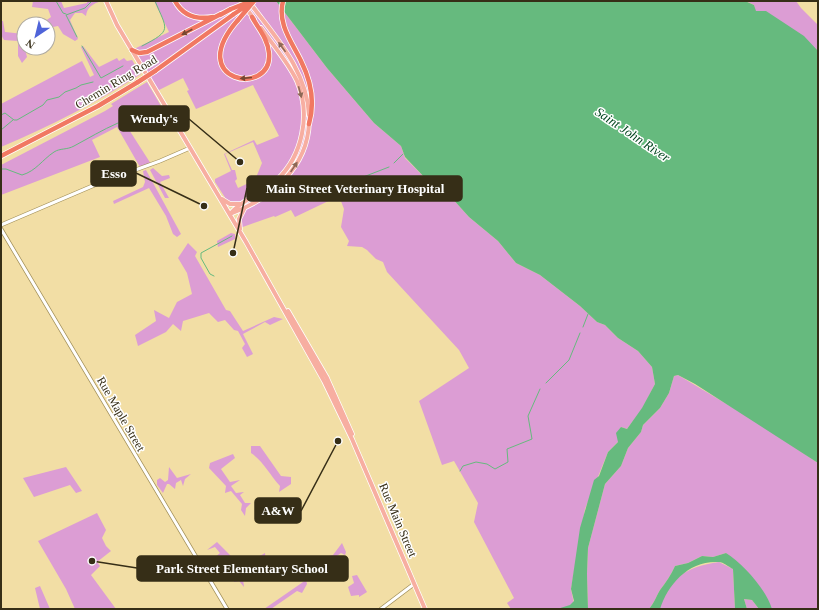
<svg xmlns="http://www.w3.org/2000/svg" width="819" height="610" font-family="Georgia,serif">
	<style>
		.green { fill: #dc9dd4; fill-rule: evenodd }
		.water { fill: #66ba7e }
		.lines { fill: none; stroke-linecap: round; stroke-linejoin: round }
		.stream { stroke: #66ba7e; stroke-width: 1 }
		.minor-casing { stroke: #a3915a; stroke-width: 4.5 }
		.major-casing { stroke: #fff; stroke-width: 5.5 }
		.highway-casing { stroke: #fff; stroke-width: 6 }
		.minor { stroke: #fff; stroke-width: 3 }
		.major { stroke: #f7aea1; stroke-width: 4 }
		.highway { stroke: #f17862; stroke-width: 4.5 }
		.highway-bridge-casing { stroke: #fff; stroke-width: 6; stroke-linecap: butt }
		.highway-bridge { stroke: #f17862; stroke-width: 4.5 }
		.oneway { fill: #774831 }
		.oneway2 { fill: #8d6855 }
		.labels { text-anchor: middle; stroke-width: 3; stroke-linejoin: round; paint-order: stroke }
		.street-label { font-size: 12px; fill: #362e17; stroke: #fff }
		.water-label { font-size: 13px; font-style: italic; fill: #02461f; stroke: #fff }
		.leader { fill: none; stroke: #362e17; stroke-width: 1.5 }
		.callout-dot { fill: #362e17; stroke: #fff; stroke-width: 1.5 }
		.callout { fill: #362e17; stroke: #362e17; stroke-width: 1.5 }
		.callout-label { font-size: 13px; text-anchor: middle; font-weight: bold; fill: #fff }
	</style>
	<rect width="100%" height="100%" fill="#f2dea5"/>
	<path class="green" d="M33 1H61L64 8 87 3V1H101C93 4 87 7 86 16L82 13H75L70 20 78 39 75 41 63 34 58 26 48 28V24H41L51 17 48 9 32 7Z
		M154 1H276L327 68 374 123 401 146 405 158 426 179 451 197 469 217 498 241 516 263 540 275 580 306 597 322 605 325 618 338 638 351 652 367 655 384 642 409 627 429 621 427 618 442 608 452 585 509 571 589 575 609H511L507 603 514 598 474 522 478 503 454 461 442 465 419 401 469 368 459 350 387 272 383 262 376 259 367 250 362 247 347 246 349 241 341 227 344 209 339 196 295 217 291 210 275 217 274 216 240 228 239 222 246 207 242 204 232 205V202L226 199 215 182V179L231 171 224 154 254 140 257 145 279 136 253 85 196 109 187 91 189 90 183 78 157 91 132 50 169 32ZM253 142 262 163 255 180 238 188 235 181 237 179 235 170H232L225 154Z
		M746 1H796L801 8 818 25V53L756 14 754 5Z
		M1 21H3L5 32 24 34 23 41 27 57 22 63 18 56V41L4 40 1 35Z
		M83 46 99 67 117 58 119 61 124 58 127 61 132 60 141 74C97 102 49 127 1 147V104L82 61 90 77 94 75 81 47Z
		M147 82 161 106 154 115 138 116 126 125 151 164 140 167 117 127 92 140 100 157 1 195V165L105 111 113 106 111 104Z
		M153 168 162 176 169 175 170 178 160 182 169 198H165L150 170Z
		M146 170 181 234 177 237 173 234 166 216 149 188 114 204 113 201 143 187 145 182 143 171Z
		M231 233 235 234V239L218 247 217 241Z
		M188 243 197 252 195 256 226 310 230 311 243 331 274 317 283 319 270 325 265 322 243 334 253 354 247 357 242 348 245 344 238 331 234 330 225 320 218 322 209 313 183 321 181 331 173 324 166 332 138 346 135 335 156 321 154 310 169 318 177 302 192 294 187 273 178 258Z
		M678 375 755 421 818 463V609H772L759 586 726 553 713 557 702 556 688 563 675 566C671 575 666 582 660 590 656 597 654 603 649 609H588L587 574 588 548 605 484 621 466 628 448 641 432 643 425 660 408 669 393 674 376Z
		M251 446H260L281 476 291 477V484L279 492 280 486C270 475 263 461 251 453Z
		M233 454 235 458 221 469 230 482 240 480 231 486 236 493 244 492 240 495 245 503H251L246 508 245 516 241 510 242 504 231 491 225 493 226 486 209 468 210 463Z
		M66 467 82 491 76 493 70 485 34 497 23 478Z
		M169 467 177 478 191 474 185 479 183 486 181 480 176 483 175 489 169 484H167L163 493 157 485V480L160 478 165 482 168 480Z
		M97 513 106 530 102 538 106 546 111 551 97 562 100 566 91 575 116 609H75L66 589 38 541Z
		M217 542 232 557 240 568C249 559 255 559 265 553L266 561 250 569V575L243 579 244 587 239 581 234 582C236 571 229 564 223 556L214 558 220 553 215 547 207 550Z
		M342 543 346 552 345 555 341 553 331 560 332 568 319 572 318 577 314 578V573L328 563 329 556 333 555Z
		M719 562 733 569 735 609H658C673 577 684 567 719 562Z
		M357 575 367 592 359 597V595L351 596 348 587 354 583 352 576Z
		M306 580 307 584 302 593 297 591 271 609H264Z
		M40 586 50 609H40L35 588Z
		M744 599 752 600 759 609H747Z"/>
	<path class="water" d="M276 1H745L754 5 756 11H766L804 36 818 51V463L695 384 678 375 674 376 669 393 660 408 643 425 641 432 628 448 621 466 605 484 588 548 587 574 588 609H557L570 605 574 601 571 589 580 528 594 480 599 476 608 452 618 442 616 433 621 427 627 429 642 408 655 384 652 367 638 351 618 338 605 325 597 322 580 306 540 275 516 263 498 241 469 217 451 197 426 179 405 157 401 146 374 123 327 68Z
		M726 553C743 564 766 589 772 609H759L752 600 744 599 747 609H735L733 569C729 567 723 562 719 562 689 560 668 584 660 609H649C654 603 656 597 660 590 666 582 671 575 675 566L688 563 702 556 713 557Z"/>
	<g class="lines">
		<path class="stream" d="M56 1 63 13 66 14
			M77 37 66 15 85 8 92 1
			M82 46 101 78 123 66
			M142 46C173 30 167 30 155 1
			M1 115 5 113 14 120H17L43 105 47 100 59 97 65 92 76 88 81 85 93 82
			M124 119C141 106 144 104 162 118
			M1 130 13 120
			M394 163 403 154
			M1 169H6L22 175C36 171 42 160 54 152 60 148 67 150 74 146 89 138 102 130 118 123
			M295 183 322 193 389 167
			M214 276 210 274 201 258V253L232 236
			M583 327 588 314
			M546 383 569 360 580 333
			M460 471 463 466 476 462 487 464 495 469 508 462 507 449 532 439 528 416 540 389"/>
		<defs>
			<path id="minor" d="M1 225 97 184 160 161 190 148
				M1 229 227 609
				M381 609 414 584"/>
			<path id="major" d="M106 1 117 25 246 242 324 381 352 439 425 609
				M241 1 254 19
				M250 3C275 37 307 70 309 115
				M222 199 230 204H240
				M230 214C270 199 308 168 309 122
				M230 214C242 199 263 193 277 180 303 155 311 114 297 81 288 62 273 45 261 28
				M240 229 239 219 244 209
				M288 311 327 378 352 434"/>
			<path id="highway" d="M175 1C183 16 196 20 213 17
				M283 1C277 24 292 42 301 61 311 81 315 103 309 124
				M220 15 231 9
				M238 20C183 82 273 98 269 53 268 39 258 28 252 17
				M132 50 139 53 147 52 221 14
				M155 71 234 14
				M1 156 98 106 138 82"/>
		</defs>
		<use href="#minor" class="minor-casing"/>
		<use href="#major" class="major-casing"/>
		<use href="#highway" class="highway-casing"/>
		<use href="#minor" class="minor"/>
		<use href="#major" class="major"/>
		<use href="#highway" class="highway"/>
		<defs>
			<path id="highway-bridge" d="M231 9 249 2
				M234 14 249 4
				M238 20 254 1
				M138 82 155 71"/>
		</defs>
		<use href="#highway-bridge" class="highway-bridge-casing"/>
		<use href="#highway-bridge" class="highway-bridge"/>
	</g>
	<defs><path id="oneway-solid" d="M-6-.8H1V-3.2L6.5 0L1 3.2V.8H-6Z"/></defs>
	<g class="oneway">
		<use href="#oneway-solid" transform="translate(187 32) rotate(153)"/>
		<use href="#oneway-solid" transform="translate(246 78) rotate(175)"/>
	</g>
	<g class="oneway2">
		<use href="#oneway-solid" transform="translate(282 47) rotate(-126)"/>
		<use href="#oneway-solid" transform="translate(300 92) rotate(75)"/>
		<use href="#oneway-solid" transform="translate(294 167) rotate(-56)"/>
	</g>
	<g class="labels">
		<g class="street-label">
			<text transform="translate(116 82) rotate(-31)" y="4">Chemin Ring Road</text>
			<text transform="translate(121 414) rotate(60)" y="4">Rue Maple Street</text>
			<text transform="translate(398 520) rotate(67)" y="4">Rue Main Street</text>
		</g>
		<g class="water-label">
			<text transform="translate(633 134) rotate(34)" y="5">Saint John River</text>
		</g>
	</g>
	<path class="leader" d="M240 162L189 119M204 206L136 173M233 253L247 188M338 441L301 511M92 561L137 568"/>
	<g class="callout-dot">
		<circle cx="240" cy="162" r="4"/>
		<circle cx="204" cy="206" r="4"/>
		<circle cx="233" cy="253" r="4"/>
		<circle cx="338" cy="441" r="4"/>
		<circle cx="92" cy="561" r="4"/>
	</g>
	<g class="callout">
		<rect x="119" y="106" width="70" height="25" rx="4"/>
		<rect x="91" y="161" width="45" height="25" rx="4"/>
		<rect x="247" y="176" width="215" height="25" rx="4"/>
		<rect x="255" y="498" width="46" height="25" rx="4"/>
		<rect x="137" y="556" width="211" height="25" rx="4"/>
	</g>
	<g class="callout-label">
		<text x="154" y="123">Wendy's</text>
		<text x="114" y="178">Esso</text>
		<text x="355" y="193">Main Street Veterinary Hospital</text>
		<text x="278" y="515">A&amp;W</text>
		<text x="242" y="573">Park Street Elementary School</text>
	</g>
	<rect width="819" height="610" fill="none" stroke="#362e17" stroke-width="4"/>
	<g transform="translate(36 36) rotate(215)"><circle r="19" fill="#ffffff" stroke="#afaba2"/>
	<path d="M0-3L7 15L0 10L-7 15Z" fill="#4f64d9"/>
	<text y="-6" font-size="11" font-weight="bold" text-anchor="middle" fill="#362e17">N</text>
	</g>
</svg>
